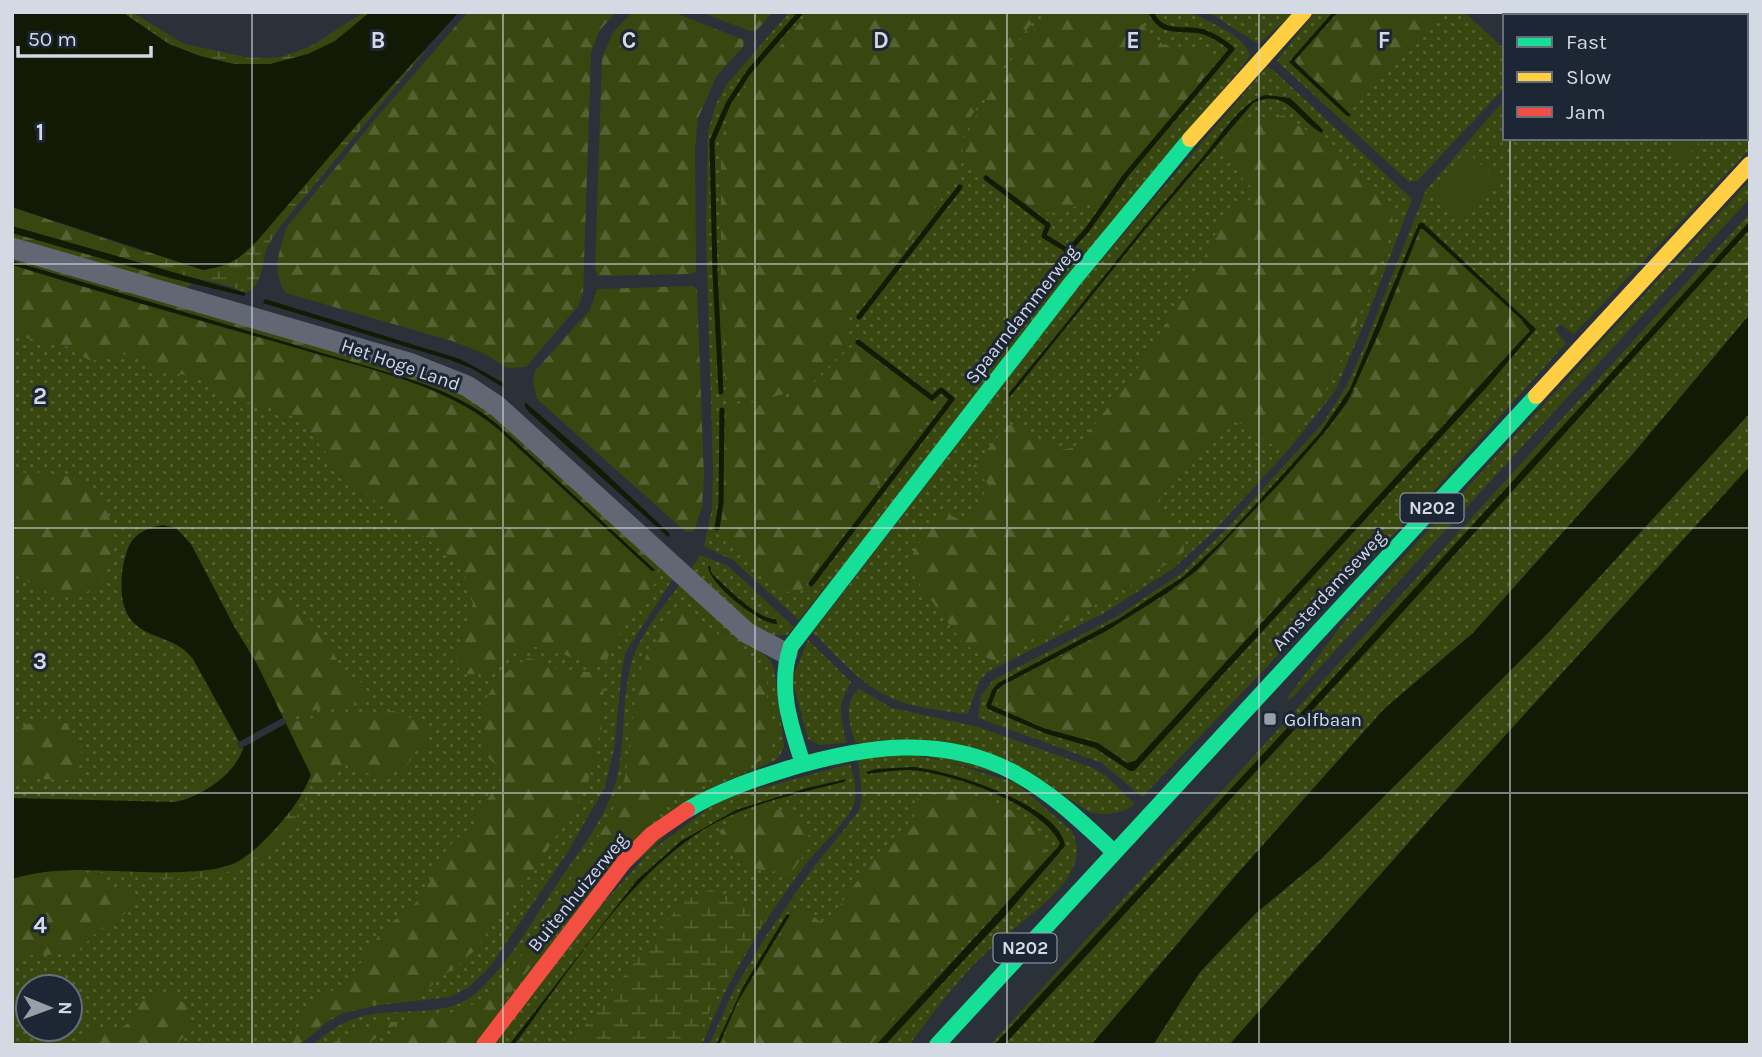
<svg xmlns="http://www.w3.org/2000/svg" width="1762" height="1057" font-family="Karla,sans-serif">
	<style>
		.grass { fill: url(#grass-dots); fill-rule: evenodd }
		.forest { fill: url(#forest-firs) }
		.wetland { fill: url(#wetland-marsh) }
		.green { fill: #38470f }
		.water { fill: #121a05; fill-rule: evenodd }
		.pier { fill: #2b3139 }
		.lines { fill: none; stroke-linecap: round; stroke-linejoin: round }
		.stream { stroke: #121a05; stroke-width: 5 }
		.street { stroke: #616873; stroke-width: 21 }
		.fast { stroke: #16e098; stroke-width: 16 }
		.slow { stroke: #ffcf43; stroke-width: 16 }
		.jam { stroke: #f24e42; stroke-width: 16 }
		.grid { fill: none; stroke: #d3dae4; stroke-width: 2; stroke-opacity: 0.55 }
		.poi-dot { fill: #989fa8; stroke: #1c2634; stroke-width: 2.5 }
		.labels { text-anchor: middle; stroke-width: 6; stroke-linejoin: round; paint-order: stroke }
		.shield { fill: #1c2634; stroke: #9ca4af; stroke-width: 2 }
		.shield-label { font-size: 18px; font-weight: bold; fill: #d3dae4 }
		.street-label { font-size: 19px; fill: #d3dae4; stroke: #1c2634 }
		.poi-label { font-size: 19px; fill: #d3dae4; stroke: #1c2634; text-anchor: start }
		.grid-label { font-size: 23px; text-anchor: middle; font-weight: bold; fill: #d3dae4; stroke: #1c2634; stroke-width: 6; stroke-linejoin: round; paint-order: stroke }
	</style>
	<defs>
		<pattern id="grass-dots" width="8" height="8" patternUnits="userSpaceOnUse" patternTransform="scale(1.75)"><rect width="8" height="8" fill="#38470f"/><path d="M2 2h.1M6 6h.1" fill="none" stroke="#546132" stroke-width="1.8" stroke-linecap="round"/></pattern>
		<pattern id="forest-firs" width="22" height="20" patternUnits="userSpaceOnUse" patternTransform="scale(1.75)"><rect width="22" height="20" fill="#38470f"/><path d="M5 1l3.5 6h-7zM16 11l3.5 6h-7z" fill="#546132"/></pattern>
		<pattern id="wetland-marsh" width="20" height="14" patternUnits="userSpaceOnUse" patternTransform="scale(1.75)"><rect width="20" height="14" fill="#38470f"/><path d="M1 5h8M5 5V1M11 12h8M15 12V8" fill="none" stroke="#546132"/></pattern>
	</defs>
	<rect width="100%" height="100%" fill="#2b3139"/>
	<path class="grass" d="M789 12H1192C1210 24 1243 33 1250 56L799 620 733 560 704 546 712 509 713 468 706 234 708 132 716 104 727 84Z
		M1208 12H1295L1258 44Z
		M1315 12H1464L1501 46 1505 45V87L1418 180 1409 182 1277 61Z
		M1583 12H1750V149L1574 334 1560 324 1555 330 1566 343 1413 514 1142 797 1102 763 978 718 981 696 993 680 1116 617 1183 572 1229 526 1323 423 1347 385 1364 347 1426 190 1505 99V138H1746V16H1581Z
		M1267 67 1273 70 1412 199 1367 317 1335 391 1289 449 1213 532 1174 568 1106 612 989 671 980 680 968 713 965 714C941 710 914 708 891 698 861 685 836 655 813 632L1079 286Z
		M1750 180V198L1289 701 1288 697 1343 623Z
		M1750 213V314L1632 455 1473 633 1384 709 1237 874 1091 1045H990Z
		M12 255 338 349 465 393 674 577 625 653 621 678 614 749 605 787 567 853 489 968 469 987 449 997 380 1005 343 1013 327 1022 300 1045H12ZM28 987H70V1029H28Z
		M1750 413V466L1435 813 1229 1045H1153L1200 972 1256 913 1320 860 1547 634Z
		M700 555 728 566 794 627 787 635 765 636 690 570Z
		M680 584 770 660 774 668 784 747 778 759 706 790 474 1045H313C329 1030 347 1019 368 1015 402 1008 448 1018 476 993 509 964 531 923 555 887 577 854 605 820 616 781 627 741 620 686 636 650 646 627 665 605 680 584Z
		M808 640 851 682C836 708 841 715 846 743L819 745 808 739 792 679Z
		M860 689 892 708 978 727 1093 768 1106 776 1135 804C1121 814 1106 816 1089 812L1047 784 855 742C850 725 842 700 860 689Z
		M914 752 1016 783 1072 831C1079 845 1078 859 1071 872 1056 900 1012 928 989 950 958 978 934 1012 909 1045H709L735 988 766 936 813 868 859 811 862 797 858 759Z
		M850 764C854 777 858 792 853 806 846 823 818 848 806 864 764 919 727 980 702 1045H493L632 865 721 799Z"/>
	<path class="forest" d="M468 12H616L599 31 591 53 583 294 578 306 526 367 507 368 485 354 452 341 286 293C271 272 279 250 287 227L377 117Z
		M632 12H673L744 40 743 47 717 75 698 118 695 150 696 271 690 274 598 276 595 270 602 57 613 33Z
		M701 12H773L757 30 750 31Z
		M809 12H1041L1015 44 1005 65 970 118 957 153 960 175 846 322 847 340C832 356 816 379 796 389 776 400 748 398 726 399L721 268V142L729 114 745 88Z
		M1048 12H1140V22L1154 37 1164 45 1200 49 1219 58 1109 197 1042 216 1002 184 974 168 968 171 961 160 964 142 975 117 1020 46Z
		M1340 12H1442L1351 109H1347L1296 63 1297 58Z
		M1287 114 1299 126 1321 138 1391 204 1393 224C1369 286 1345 370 1305 423 1298 432 1290 440 1283 448 1259 444 1260 424 1231 422L1197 457 1166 481 1159 503 1183 534 1184 552 1151 574 993 661 964 644 920 585 912 563 914 550 943 511 956 518H965L990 486 972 468 1007 426 1012 424 1060 450 1077 447 1136 371 1188 291 1224 216 1252 198 1254 189C1238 178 1228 159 1225 141L1235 126 1247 119 1264 122Z
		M1684 138H1703L1681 162 1672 154Z
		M12 207 176 263 203 270 186 289 12 238Z
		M1424 232 1526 329V334L1133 761H1127L1101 742 1049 729 999 707 996 699 1004 686 1089 643 1180 586 1197 573 1263 504 1341 415 1354 393 1373 350 1417 233Z
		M12 258C101 284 190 310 279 336 351 357 425 374 489 413L653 561 659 568 660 576 616 640 606 662C581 669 558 645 532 647 506 649 492 681 462 673L456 665 457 654 473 604 462 569 446 553 375 501 343 474 301 422 285 412 220 395 207 383 187 375 171 374 154 369 142 359 122 354 92 361 83 357 73 348 12 335Z
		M693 286 697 289 704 477 702 507 694 531 686 532 537 399 533 383 535 371 590 310 597 289Z
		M855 344 937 406 801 591 794 595 784 590 755 564 727 544 722 525 726 405C747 402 771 403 792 396 817 387 834 359 855 344Z
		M31 472C51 473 72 474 88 486 124 513 124 589 71 597 51 600 30 580 12 573V474Z
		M274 595 279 597 287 606 298 610 316 625 345 673 352 680 364 683C368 692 370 696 363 705L335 706 281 717C272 695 232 627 251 607 255 603 261 605 266 602L268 596Z
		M682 606 753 662 767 679V708L775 731 771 751 755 764 710 780 678 796 640 826 470 1045H381L417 1016 454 1012 481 1001 510 972 608 822 625 778 638 677 647 654Z
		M529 658 563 670 601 673 604 680 602 726 588 782 576 806 546 852 474 951 415 999C360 1005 340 1004 298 1045H282L295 1033 311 1002 336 989 356 970 383 929 413 906 425 891 443 854 455 840 473 826 483 806 502 778C498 759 489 764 485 752 484 746 485 741 484 735 483 730 481 725 481 719 482 694 506 668 529 658Z
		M394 711C409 717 428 724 428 743L424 747 415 749C412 754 411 761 407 765 399 772 379 779 369 774 358 770 355 764 342 766L332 780 322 782 315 789 312 787 306 761 285 725 287 723 323 716Z
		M54 717 68 725 72 735 82 748 78 775 71 780 12 778V734L33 721Z
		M240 752V756L225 775 186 800 199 785 227 767Z
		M951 790 982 798 1013 811 1044 837 1045 855 1014 892 870 1045H721C739 997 767 955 795 913L808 911 819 921 829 920 877 854 913 827 915 800Z
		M763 807 790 812 813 842 791 873C747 869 743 871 719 831Z
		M74 869 100 876 106 886 122 890 133 900 131 910 104 926 74 954 32 955 12 963V879L34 873Z
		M166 994C188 1002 189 1007 193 1029L175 1045H76L81 1034 98 1029 116 1031 129 1023 134 1008 144 1000Z
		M389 1022H399L366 1045H330L354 1031Z"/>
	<path class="wetland" d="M63 12H132L184 44 250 58 282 57 311 46 364 12H372L340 43 255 88Z
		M426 50 279 228C276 234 270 241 267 248 261 263 264 284 246 293 215 277 175 280 144 262L145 250 157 252Z
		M306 761C316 787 307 804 291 824 231 903 159 875 75 870 54 868 33 873 12 879V868Z
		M711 890 769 912C743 956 713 997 694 1045H572L571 1043 684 900Z"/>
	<path class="green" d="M1466 151 1497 179 1462 218 1432 190Z"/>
	<path class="water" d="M12 12H122L169 44 200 56 234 64H270L308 54 335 41 370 12H459L360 121 257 241C238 260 230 266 203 270L12 207Z
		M1333 12H1338L1294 61 1351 115 1348 117 1289 62Z
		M1265 95 1290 98 1323 130 1322 133C1298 121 1288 87 1253 103L1152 221 1009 398V393C1074 315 1135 235 1202 158 1218 139 1241 102 1265 95Z
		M1750 221V229L1389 627 1004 1045H994L1289 726Z
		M1419 223H1423L1536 329 1485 389 1134 771H1130L1095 748 1047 734 988 709 986 706 992 690 998 683 1117 620 1184 576 1223 540 1275 483 1320 433 1350 389ZM1420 229H1423L1521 319 1530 331 1135 761 1127 763 1098 743 1043 728 991 705 997 690 1003 685 1108 630 1167 593 1196 571 1281 482 1325 432 1348 401 1381 328Z
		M12 226 246 293 244 296 170 278 12 233Z
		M12 261 400 376C435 387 468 400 497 424L655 570 652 571 498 429C442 382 362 368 293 347 199 320 105 294 12 265Z
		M265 299 460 359 504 383V388L473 369 450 360 263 303Z
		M1750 314V413L1547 634 1320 860 1256 913 1200 972 1153 1045H1091L1237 874 1384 709 1473 633 1632 455Z
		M525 402 586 455 668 532 670 535 668 537 530 413 525 407Z
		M1750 466V1045H1229L1435 813Z
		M163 525 176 528 191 544 235 628 257 664 311 775C303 795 291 812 276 828 264 841 251 855 235 863 219 870 200 871 183 872 125 875 68 862 12 879V798L175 802C201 797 234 775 243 749L193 659C175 636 150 640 133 622 116 605 120 564 130 544 137 532 150 527 163 525Z
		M708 566H710L712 574C726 586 758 621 776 619L777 624C760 625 708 583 708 566Z
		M913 767C948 770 1061 805 1065 846L1004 917 885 1045H876L1058 847 1060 843C1041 804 952 773 911 770 897 770 882 772 868 774L866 772 876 769Z
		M846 779 844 782C806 791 763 801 727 817 637 859 573 968 514 1045H509L637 880 681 841 736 810 807 788Z
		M787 914 790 915 738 1001 719 1045H716L744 985Z"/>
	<path class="pier" d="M284 717 287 723 240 749 237 743Z"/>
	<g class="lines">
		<path class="stream" d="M986 178 1048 225 1044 236 1068 251 1087 230 1126 175 1232 49C1224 42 1215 36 1204 32 1183 26 1162 37 1151 12
			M859 317 960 187
			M721 392 715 273 712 141 728 104 748 73 801 12
			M717 528 721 503 722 410
			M811 584 952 399 941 390 932 398 858 342"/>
		<path class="street" d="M12 248 409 363 467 386 497 406 747 633 787 654"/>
		<path class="fast" d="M803 764C790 724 777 687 791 646L1072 282 1190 139
			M687 810C719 791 754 779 790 768 865 746 941 734 1013 772 1051 792 1082 822 1113 851
			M937 1045 1536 396"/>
		<path class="slow" d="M1190 139 1304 12
			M1536 396 1750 164"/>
		<path class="jam" d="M484 1045 624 862 652 834 687 810"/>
	</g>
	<path class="grid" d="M252 12V1045M503 12V1045M755 12V1045M1007 12V1045M1259 12V1045M1510 12V16M1510 138V1045M12 264H1750M12 528H1750M12 793H1750"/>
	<rect class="poi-dot" x="1263" y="712" width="14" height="14" rx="3.5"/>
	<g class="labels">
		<g class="shield">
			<rect x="1400.5" y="493.5" width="63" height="29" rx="5"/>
			<rect x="993.5" y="933.5" width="63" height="29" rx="5"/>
		</g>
		<g class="shield-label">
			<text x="1432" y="514">N202</text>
			<text x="1025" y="954">N202</text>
		</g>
		<g class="street-label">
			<text transform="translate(1021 314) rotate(-52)" y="7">Spaarndammerweg</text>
			<text transform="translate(401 364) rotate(19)" y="7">Het Hoge Land</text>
			<text transform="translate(1328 590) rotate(-47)" y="7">Amsterdamseweg</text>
			<text transform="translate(577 892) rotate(-51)" y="7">Buitenhuizerweg</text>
		</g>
		<g class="poi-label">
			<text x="1284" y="726">Golfbaan</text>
		</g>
	</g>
	<g class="grid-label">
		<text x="378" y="48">B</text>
		<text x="629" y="48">C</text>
		<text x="881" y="48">D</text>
		<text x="1133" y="48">E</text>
		<text x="1384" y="48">F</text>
		<text x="40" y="140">1</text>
		<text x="40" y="404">2</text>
		<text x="40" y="669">3</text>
		<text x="40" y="933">4</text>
	</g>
	<rect width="1762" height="1057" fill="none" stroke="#d3dae4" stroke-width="28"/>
	<rect x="1503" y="14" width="245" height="126" fill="#1c2634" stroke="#656e7a" stroke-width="2"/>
	<rect x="1517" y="37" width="35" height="10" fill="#16e098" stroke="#656e7a" stroke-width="2"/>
	<text x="1566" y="49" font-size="21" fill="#d3dae4">Fast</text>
	<rect x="1517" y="72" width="35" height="10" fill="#ffcf43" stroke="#656e7a" stroke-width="2"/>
	<text x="1566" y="84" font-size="21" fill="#d3dae4">Slow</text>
	<rect x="1517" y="107" width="35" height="10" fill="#f24e42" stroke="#656e7a" stroke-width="2"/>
	<text x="1566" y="119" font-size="21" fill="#d3dae4">Jam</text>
	<g transform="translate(49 1008) rotate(91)"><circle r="33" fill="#1c2634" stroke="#656e7a" stroke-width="2"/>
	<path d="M0-5L12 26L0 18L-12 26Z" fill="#989fa8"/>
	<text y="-10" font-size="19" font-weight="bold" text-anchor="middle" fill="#d3dae4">N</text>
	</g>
	<path d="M18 46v10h133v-10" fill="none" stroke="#d3dae4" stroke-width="3.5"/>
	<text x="28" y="46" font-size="21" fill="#d3dae4" stroke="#1c2634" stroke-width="5" paint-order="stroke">50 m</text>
</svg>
